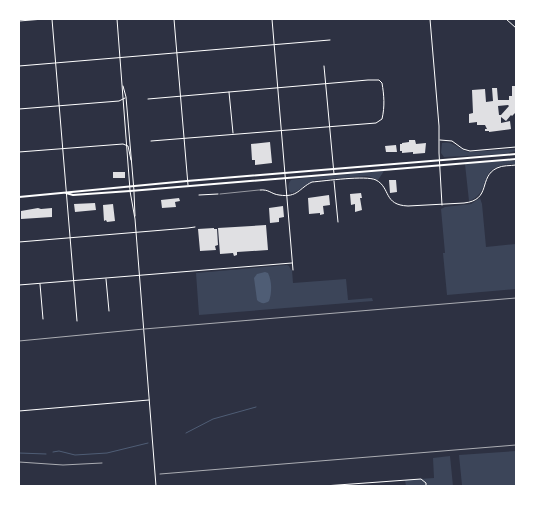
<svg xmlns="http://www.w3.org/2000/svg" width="535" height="505" font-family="'PT Sans Narrow',sans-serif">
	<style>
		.green { fill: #3c4559 }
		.water { fill: #4f5d75 }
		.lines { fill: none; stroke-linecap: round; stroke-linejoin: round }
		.stream { stroke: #4f5d75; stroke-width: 1 }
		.building { fill: #e0e0e3; fill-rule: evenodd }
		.service { stroke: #fff; stroke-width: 0.5 }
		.minor { stroke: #fff; stroke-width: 1 }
		.tertiary { stroke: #fff; stroke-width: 1 }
		.secondary { stroke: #fff; stroke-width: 1 }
		.primary { stroke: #fff; stroke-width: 2 }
		.rail { stroke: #abadb3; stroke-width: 1 }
	</style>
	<rect width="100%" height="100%" fill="#2d3142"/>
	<path class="green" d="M442 143C453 140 458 150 469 152L516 149V151L503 154 444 157 441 153Z
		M504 161H516V164C511 164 505 164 500 166 479 171 490 194 469 201L465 164Z
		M384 171 378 180 371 177 366 176 315 180C305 183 300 192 291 193 287 190 288 183 291 180L305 178Z
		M480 198 482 204 486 247 516 244V289L447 295 443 253H445L441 209 445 207 471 204Z
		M287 265 289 266 291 270H292L293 283 346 279 348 300 372 298 373 301 199 315 196 273Z
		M516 451V486H406L405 480 434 478 433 458 450 456 453 486 462 485 459 455Z"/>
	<path class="water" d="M265 272 268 273C272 281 272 293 269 301 265 304 261 304 257 300L254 278 257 274Z"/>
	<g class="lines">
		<path class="stream" d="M186 433 213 419 256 407
			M53 452 59 451 75 455 107 453 148 443
			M19 453 46 454"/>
	</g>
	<path class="building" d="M512 86H516V112L512 116 511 115 506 121 501 117V123L510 121 511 129 489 132V131H485V129H487L485 125H477V122L469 123V114L473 113 472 90 485 89 486 102 493 101 492 88H497L498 100H509V96H512ZM508 105 509 106 501 115H499L498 106Z
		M409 140H415L416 144 426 143 425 153 413 154V152L402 153V151H400V144H402V143L409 142Z
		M270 142 272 163 255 165V160H252L251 144Z
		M396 145 397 152H386L385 146Z
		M113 172H125V178H113Z
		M389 180H396L397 192 390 193Z
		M361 193 362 198H360L362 210 355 212V204L351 205 350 194Z
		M329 195 330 205 323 206 324 214 320 215V213L309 214 308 198Z
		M179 198 180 201 175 202 176 207 162 208 161 200Z
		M95 203 96 210 75 212 74 204Z
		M113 204 115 221 107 222 106 220 104 221 103 205Z
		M283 206 284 217 279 218V222L270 223 269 208Z
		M38 208 41 209 52 208V217L21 219V211Z
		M266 225 268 250 237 252V255L234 256 233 253 220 254 218 228Z
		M214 228V229H217L218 245 215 246 216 250 200 251 198 229Z"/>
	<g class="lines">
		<path class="service" d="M220 194 259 190"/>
		<path class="minor" d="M52 19 77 321
			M174 19 188 185
			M272 19 293 270
			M430 19 439 126V153L442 205
			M506 19 516 28
			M19 66 330 40
			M324 66 334 174
			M229 92 233 133
			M148 99 368 80H379L382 83C384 95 385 106 382 119L376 123 151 141
			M19 109 119 101 125 98
			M440 140 452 141 463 149 470 151 516 147
			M19 152 123 144 128 146 131 160
			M334 181 338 222
			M260 190C269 189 271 194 279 195 298 198 299 188 312 182 325 181 366 175 376 180 391 188 383 205 408 206L464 203C492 200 478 177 497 168 503 165 510 166 516 165
			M130 191 135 219 156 486
			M134 192 135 216
			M199 195 218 194
			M19 242 188 228 195 227
			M106 279 109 311
			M40 284 43 319
			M19 285 292 263
			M19 411 149 400
			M324 486 421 479 426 483V486"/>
		<path class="tertiary" d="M19 21 44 19"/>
		<path class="secondary" d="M117 19 130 190
			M123 86 126 97 134 191"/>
		<path class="primary" d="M66 193 73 195 130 191 516 159
			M19 197 187 181 516 154"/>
		<path class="rail" d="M19 341 144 329 516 298
			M19 462 63 465 102 463
			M160 474 516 445"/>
	</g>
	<rect width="535" height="505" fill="none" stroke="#ffffff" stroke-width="40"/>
</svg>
